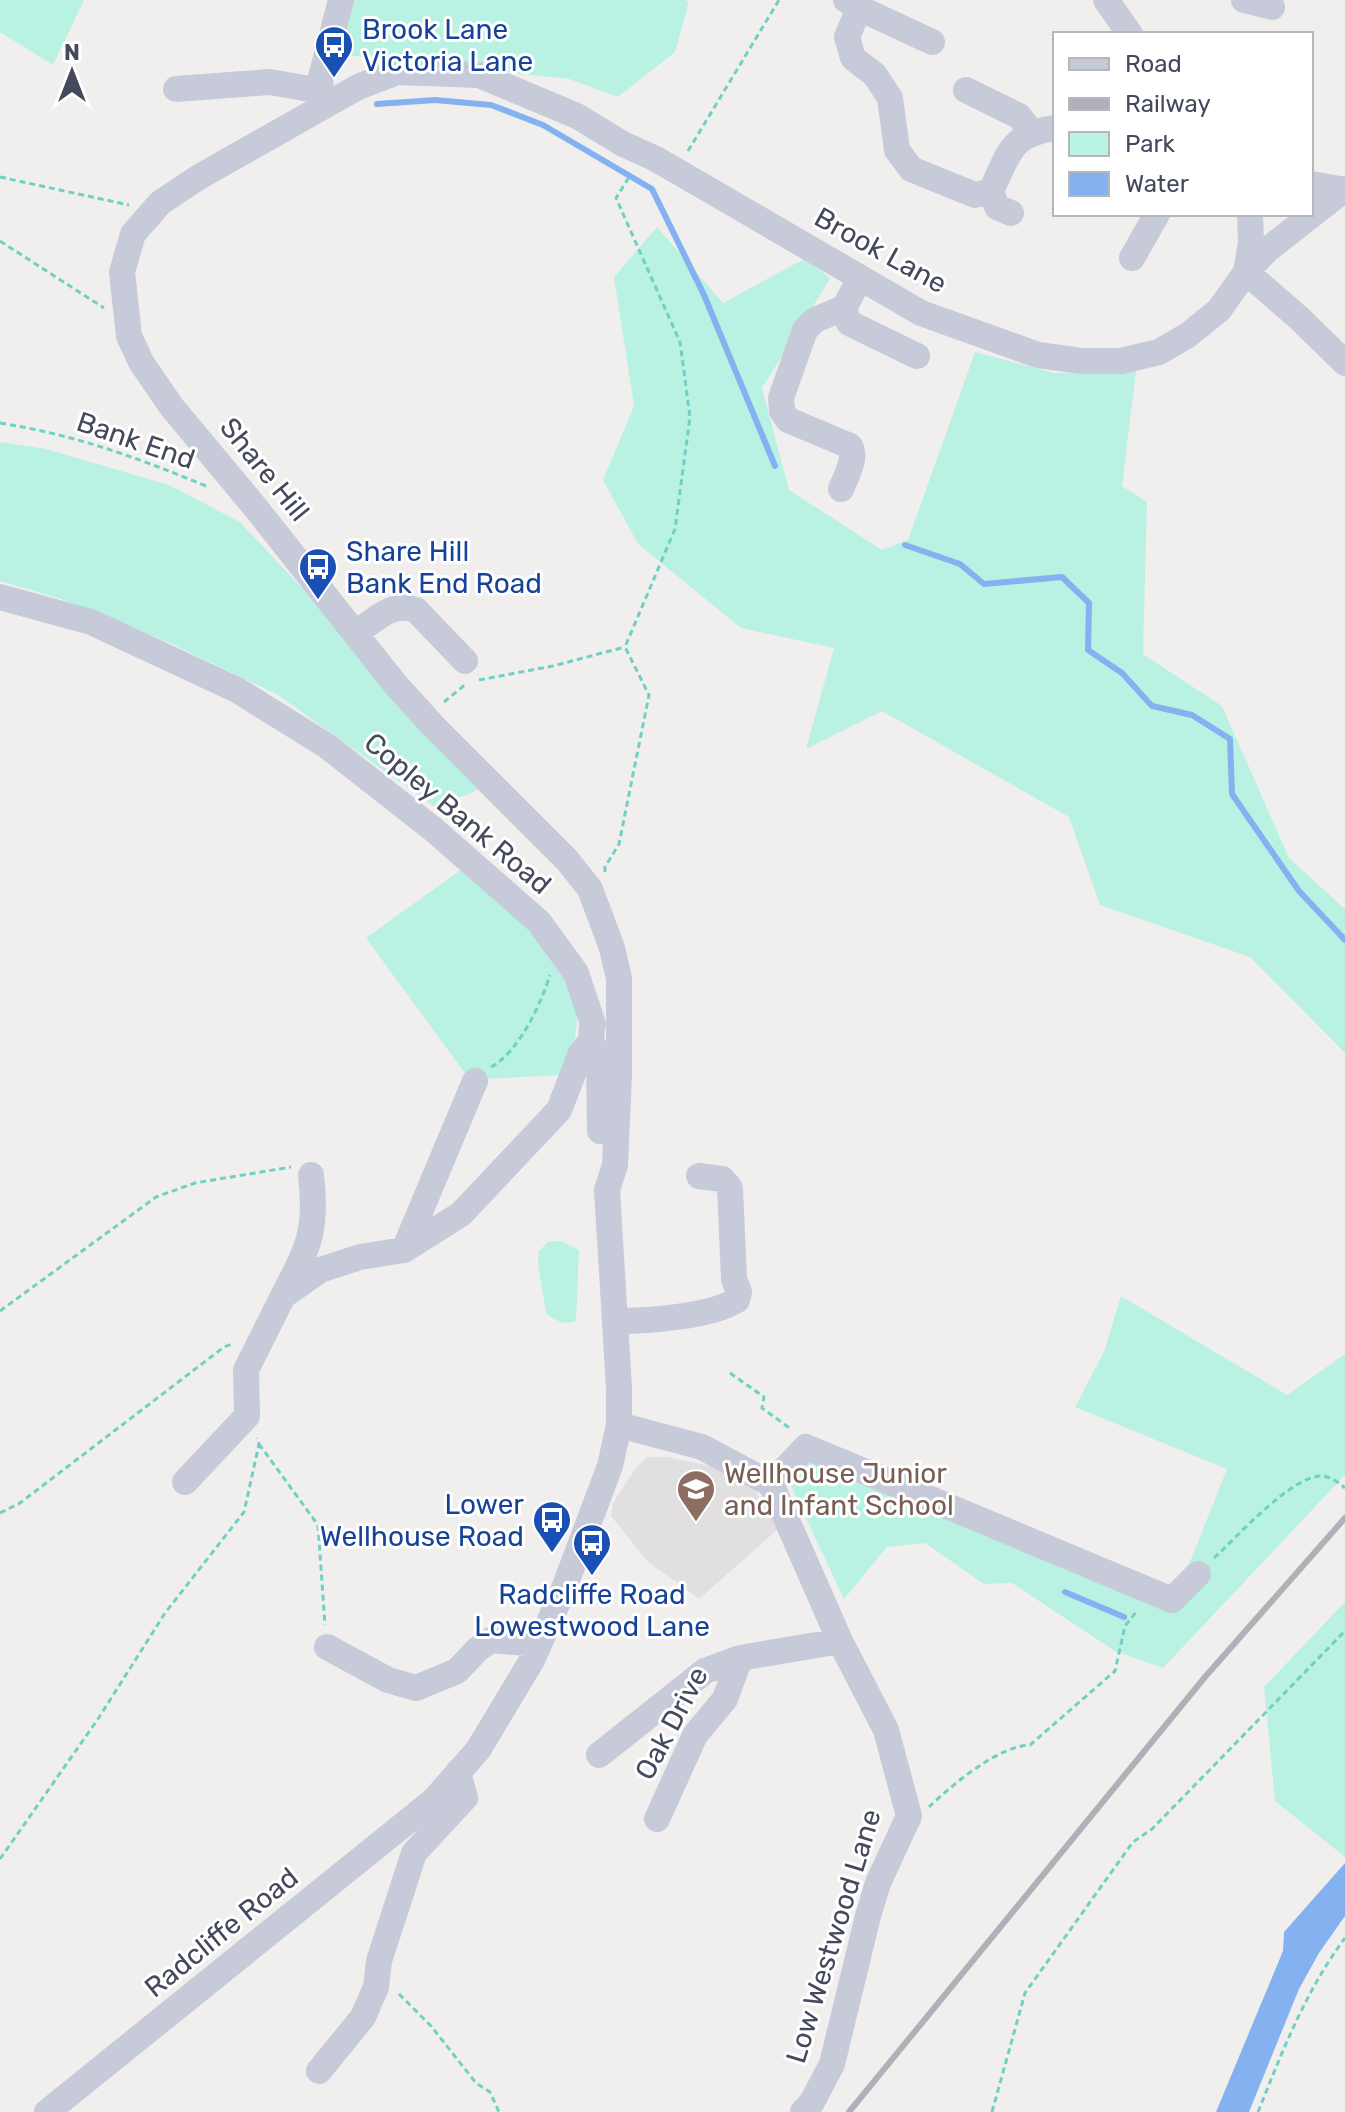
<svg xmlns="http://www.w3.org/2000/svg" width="1345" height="2112" font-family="Rubik,sans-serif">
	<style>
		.education { fill: #e2dfe0 }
		.green { fill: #b9f1e3 }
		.water { fill: #84b2f0 }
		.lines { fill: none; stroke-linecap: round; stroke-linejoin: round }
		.stream { stroke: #84b2f0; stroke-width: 6 }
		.path { stroke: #70d0c4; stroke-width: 3; stroke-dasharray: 6 4; stroke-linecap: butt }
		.minor { stroke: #c6cad9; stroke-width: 26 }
		.rail { stroke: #b0b0b9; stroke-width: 6 }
		.labels { text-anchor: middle; stroke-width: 6; stroke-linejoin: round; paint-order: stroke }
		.transit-label { font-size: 28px; fill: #164399; stroke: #fff; text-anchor: start }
		.street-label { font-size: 28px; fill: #45495c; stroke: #fff }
		.education-label { font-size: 28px; fill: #785e54; stroke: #fff; text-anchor: start }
	</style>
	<rect width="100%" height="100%" fill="#f1efee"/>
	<path class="education" d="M647 1457H668L725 1469 754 1488 778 1529 699 1599 647 1561 611 1516 613 1503 635 1469Z"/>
	<path class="green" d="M0 0H84L53 65 0 32Z
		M351 0H685L689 2 675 52 618 97 569 79 336 54Z
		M657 227 723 303 806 258 830 279 762 388 789 490 882 550 908 540 975 352 1054 373 1136 371 1122 486 1147 502 1143 654 1222 706 1289 858 1345 909V1053L1250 957 1100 905 1069 817 882 711 806 749 834 648 741 628 638 544 603 480 634 406 614 277Z
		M0 442 46 449 169 485 240 522 330 618 478 790 435 807 278 695 172 644 61 599 0 581Z
		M462 869C504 907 561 945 575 1003 581 1027 571 1054 564 1075L482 1079 464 1072 366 938Z
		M561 1241 579 1250 576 1321C564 1326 555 1320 546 1313 543 1292 538 1273 538 1252L548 1242Z
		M1121 1296 1287 1395 1345 1354V1475L1163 1668 1115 1651 1012 1583 984 1584 925 1543 887 1547 844 1599 788 1480 815 1457 1172 1607 1227 1469 1075 1407 1104 1352Z
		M1345 1602V1857L1275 1801 1264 1687Z"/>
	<path class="water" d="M1345 1863V1916L1319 1953 1299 1989 1249 2112H1216L1283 1951 1284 1932Z"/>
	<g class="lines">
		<path class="stream" d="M377 104 435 100 491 105 543 125 652 189 704 295 775 466
			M905 545 960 564 984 584 1062 577 1089 603 1088 650 1122 673 1152 706 1192 715 1230 739 1232 794 1299 891 1345 940
			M1065 1592 1124 1617"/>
		<path class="path" d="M688 151 779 0
			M0 177 129 205
			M0 241 104 308
			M0 423C75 435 136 457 206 486
			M479 680 553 666 625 647
			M444 702 466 684
			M605 872V867L619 844 649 695 625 647 675 529 690 417 680 342 616 198 631 174
			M491 1067C518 1053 541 1004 550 975
			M0 1311 156 1197 195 1183 291 1167
			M730 1373 764 1397 762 1408 791 1429
			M259 1444 318 1525 325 1625
			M0 1513 20 1503 224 1347 232 1344
			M1214 1558C1237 1537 1293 1474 1323 1476 1331 1477 1339 1483 1345 1488
			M929 1807C952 1785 998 1746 1030 1745L1115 1671 1125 1626 1137 1611
			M0 1859 98 1719 165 1613 244 1512 259 1444 257 1438
			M399 1994 431 2026 476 2083 490 2092 499 2112
			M992 2112 1025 1993 1133 1842 1152 1829 1345 1631
			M1258 2112C1282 2052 1306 1990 1345 1938"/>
		<path class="minor" d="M846 0 859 8 847 37 853 58 875 75 890 98 897 150 911 169 975 195 991 191C1009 154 1010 134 1055 128
			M1106 0 1130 34
			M1244 0 1272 7
			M859 8 932 42
			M176 89 270 82 321 91
			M966 90 1019 116 1031 132
			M322 105 320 81 341 0
			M1311 184 1345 190
			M991 191 997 207 1011 213
			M1132 258 1157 214
			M1246 272 1299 318 1345 363
			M1246 272 1251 243 1250 214
			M844 308 849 323 917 356
			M841 489C846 476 857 459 850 446L788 420 782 411 781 398 805 330 815 320 844 308 860 278
			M0 597 91 622 237 690 327 746 434 830 539 922 576 973 593 1024
			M356 633C375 620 392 601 416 610L465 661
			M592 1028 591 1041 599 1057 600 1131
			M404 1250 475 1081
			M285 1292C310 1246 317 1228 311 1175
			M615 1321C647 1321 710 1317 737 1300L739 1292 734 1279 730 1188 722 1179 699 1176
			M619 1425 702 1447 771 1484 840 1641 886 1730 909 1816 878 1883 868 1916 832 2064 812 2102 803 2112
			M185 1482 247 1416 246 1370 283 1296 320 1270 360 1257 404 1250 461 1214 559 1110 581 1053 591 1041
			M771 1484 806 1447 1172 1600 1198 1574
			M327 1647 388 1680 416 1688 457 1671 478 1649 491 1640 539 1644
			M599 1755 705 1671 740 1658
			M657 1819 695 1735 725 1699 740 1658 840 1641
			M319 2071 363 2017 376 1987 379 1961 414 1853 465 1798 458 1772
			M47 2112 434 1800 478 1750 532 1660 563 1591 610 1466 619 1425V1388L607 1190 615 1165 619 1075V978L612 948 590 889 567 860 435 728 396 685 255 507 171 406 141 362 129 336 122 272 133 234 160 203 199 177 358 87 397 72 479 75 577 116 623 144 656 159 921 313 1038 355 1082 361H1121L1159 352 1188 335 1219 310 1246 272 1267 250 1345 189"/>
		<path class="rail" d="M849 2112 1205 1677 1345 1518"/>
	</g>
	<defs>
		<symbol id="bus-pin" viewBox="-11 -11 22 30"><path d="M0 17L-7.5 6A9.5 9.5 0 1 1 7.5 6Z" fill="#1a4fb4" stroke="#fff"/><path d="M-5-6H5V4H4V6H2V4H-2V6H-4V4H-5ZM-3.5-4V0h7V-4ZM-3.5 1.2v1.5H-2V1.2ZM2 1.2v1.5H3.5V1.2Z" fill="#fff"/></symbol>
		<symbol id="school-pin" viewBox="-11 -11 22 30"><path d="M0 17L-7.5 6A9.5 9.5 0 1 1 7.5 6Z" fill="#8d6e63" stroke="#fff"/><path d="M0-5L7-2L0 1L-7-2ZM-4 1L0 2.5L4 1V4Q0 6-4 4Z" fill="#fff"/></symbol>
	</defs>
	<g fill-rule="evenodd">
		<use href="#bus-pin" x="312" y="23" width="44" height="60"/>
		<use href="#bus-pin" x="296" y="545" width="44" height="60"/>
		<use href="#school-pin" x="674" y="1467" width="44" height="60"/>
		<use href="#bus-pin" x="530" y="1498" width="44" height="60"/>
		<use href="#bus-pin" x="570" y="1521" width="44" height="60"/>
	</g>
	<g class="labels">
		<g class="transit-label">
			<text x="362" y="39">Brook Lane<tspan x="362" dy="32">Victoria Lane</tspan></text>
			<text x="346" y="561">Share Hill<tspan x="346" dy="32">Bank End Road</tspan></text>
			<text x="524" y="1514" text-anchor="end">Lower<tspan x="524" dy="32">Wellhouse Road</tspan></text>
			<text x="592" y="1604" text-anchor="middle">Radcliffe Road<tspan x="592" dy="32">Lowestwood Lane</tspan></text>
		</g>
		<g class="street-label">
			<text transform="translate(881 250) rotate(29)" y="10">Brook Lane</text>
			<text transform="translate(136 440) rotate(19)" y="10">Bank End</text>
			<text transform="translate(265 469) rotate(51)" y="10">Share Hill</text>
			<text transform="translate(458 813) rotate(40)" y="10">Copley Bank Road</text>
			<text transform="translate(671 1723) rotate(-62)" y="10">Oak Drive</text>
			<text transform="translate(221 1932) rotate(-39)" y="10">Radcliffe Road</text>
			<text transform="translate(833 1936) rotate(-73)" y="10">Low Westwood Lane</text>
		</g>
		<g class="education-label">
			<text x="724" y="1483">Wellhouse Junior<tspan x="724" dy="32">and Infant School</tspan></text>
		</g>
	</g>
	<rect x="1053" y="32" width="260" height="184" fill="#ffffff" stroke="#b5b6be" stroke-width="2"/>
	<rect x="1069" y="58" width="40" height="12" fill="#c6cad9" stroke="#b5b6be" stroke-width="2"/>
	<text x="1125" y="72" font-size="24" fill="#45495c">Road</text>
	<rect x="1069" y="98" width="40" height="12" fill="#b0b0b9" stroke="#b5b6be" stroke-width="2"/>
	<text x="1125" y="112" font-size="24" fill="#45495c">Railway</text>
	<rect x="1069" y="132" width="40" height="24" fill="#b9f1e3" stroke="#b5b6be" stroke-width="2"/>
	<text x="1125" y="152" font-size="24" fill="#45495c">Park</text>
	<rect x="1069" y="172" width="40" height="24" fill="#84b2f0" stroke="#b5b6be" stroke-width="2"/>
	<text x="1125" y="192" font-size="24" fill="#45495c">Water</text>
	<g transform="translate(72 72)" stroke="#ffffff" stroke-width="6" paint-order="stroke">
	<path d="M0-6L14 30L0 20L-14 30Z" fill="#45495c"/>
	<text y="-12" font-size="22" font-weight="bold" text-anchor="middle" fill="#45495c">N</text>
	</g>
</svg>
